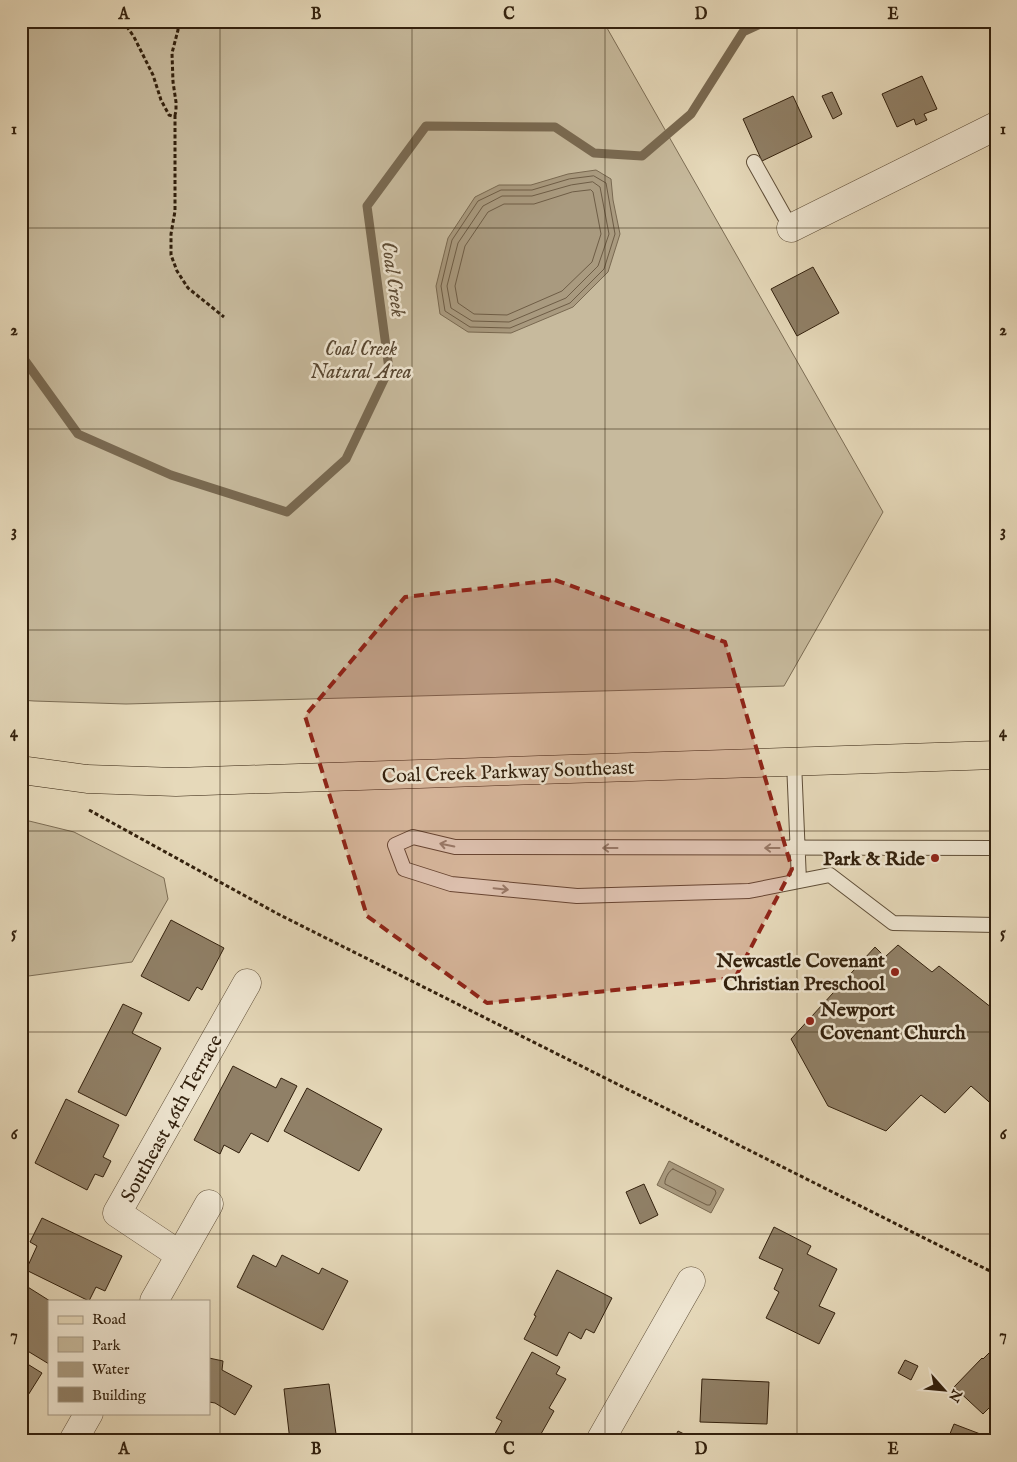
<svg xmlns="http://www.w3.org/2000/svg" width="1017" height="1462" font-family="'IM FELL English',serif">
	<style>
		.green { fill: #c7ba9d; stroke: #7c6d55 }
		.water { fill: #a99a7f; stroke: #796951 }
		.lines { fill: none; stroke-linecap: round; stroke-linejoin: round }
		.shore { stroke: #6e5d46; stroke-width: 1 }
		.stream { stroke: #796951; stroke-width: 9 }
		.building { fill: #908067; stroke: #32200d }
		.lane-casing { stroke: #5f4e38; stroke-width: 16 }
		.street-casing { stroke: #5f4e38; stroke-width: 29 }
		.primary-casing { stroke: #32200d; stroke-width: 29 }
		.path { stroke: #32200d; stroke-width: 3; stroke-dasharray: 4 2.5; stroke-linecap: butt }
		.lane { stroke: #efe6d2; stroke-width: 14 }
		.street { stroke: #efe6d2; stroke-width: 28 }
		.primary { stroke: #e6d9ba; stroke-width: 28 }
		.oneway { stroke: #9a8d79 }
		.marked { fill: #8f2418; fill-opacity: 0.2; stroke: #8f2418; stroke-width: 4; stroke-dasharray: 10 6; stroke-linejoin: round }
		.grid { fill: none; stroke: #32200d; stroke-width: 1; stroke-opacity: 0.55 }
		.poi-dot { fill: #8f2418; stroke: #efe6d2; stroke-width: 2 }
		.labels { text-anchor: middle; stroke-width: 5; stroke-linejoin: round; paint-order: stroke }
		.park-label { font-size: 20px; font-style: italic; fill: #574631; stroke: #efe6d2 }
		.street-label { font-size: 20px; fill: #32200d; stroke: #efe6d2 }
		.poi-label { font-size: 20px; font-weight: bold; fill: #32200d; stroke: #efe6d2; text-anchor: end }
		.water-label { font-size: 21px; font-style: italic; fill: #5c4b35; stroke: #efe6d2 }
		.neatline { fill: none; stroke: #32200d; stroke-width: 2 }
		.grid-label { font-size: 16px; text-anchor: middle; font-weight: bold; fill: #32200d }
	</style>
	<rect width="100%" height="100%" fill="#e6d9ba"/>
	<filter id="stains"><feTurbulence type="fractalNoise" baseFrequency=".004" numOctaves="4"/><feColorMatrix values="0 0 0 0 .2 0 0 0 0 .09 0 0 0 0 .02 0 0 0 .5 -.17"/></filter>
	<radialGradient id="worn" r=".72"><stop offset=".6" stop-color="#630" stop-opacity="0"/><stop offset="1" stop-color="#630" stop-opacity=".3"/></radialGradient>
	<path class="green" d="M21 21H603L883 512 784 686 126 704 34 701 21 700Z
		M21 819 74 832 164 878 168 899 132 962 21 977Z"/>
	<path class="water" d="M596 170 611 179 613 200 620 234 608 272 573 307 511 333 468 332 440 314 436 286 448 238 475 197 499 185H531L568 174Z
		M669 1161 724 1189 711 1213 657 1185Z"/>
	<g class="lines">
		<path class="shore" d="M594 176 606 183 615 234 604 269 570 303 510 328 470 327 445 311 441 286 452 240 478 201 501 190H532L569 179Z
			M593 182 600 187 609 234 598 266 566 298 509 322 472 321 451 308 447 286 458 243 483 206 502 196H532L571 185Z
			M591 190 593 192 601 234 592 262 562 291 507 315 474 314 458 303 455 286 465 246 488 212 504 204H534L572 192Z
			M673 1169 715 1190 716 1193 710 1205H707L665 1184C664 1180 669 1170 673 1169Z"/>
		<path class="stream" d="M21 355 78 434 171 475 287 512 346 459 389 369 367 206 426 126 555 127 594 153 642 156 691 114 743 32 767 21"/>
	</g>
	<path class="building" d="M922 76 937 109 924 114 927 120 916 125 914 119 897 127 882 94Z
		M832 92 842 114 833 119 822 96Z
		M793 96 812 137 762 161 743 119Z
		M813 267 839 313 797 336 771 289Z
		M171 920 224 948 202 990 197 987 189 1001 141 976Z
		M898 945 932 972 939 966 992 1008 996 1004V1108L971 1086 945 1113 921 1095 886 1131 828 1106 791 1039 875 947 885 957Z
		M123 1004 142 1013 132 1033 161 1048 126 1116 78 1092Z
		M233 1066 276 1088 281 1078 297 1086 268 1142 251 1133 239 1153 224 1145 220 1154 194 1140Z
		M307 1088 382 1129 359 1171 284 1131Z
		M66 1099 119 1125 103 1157 111 1161 103 1177 95 1174 87 1190 35 1163Z
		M644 1184 658 1215 640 1224 626 1192Z
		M42 1218 122 1256 105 1291 96 1287 89 1301 26 1270 37 1246 30 1242Z
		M774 1227 811 1246 807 1254 837 1269 819 1306 835 1313 819 1344 766 1318 779 1292 774 1289 783 1269 759 1258Z
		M253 1255 276 1267 282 1255 319 1274 322 1268 348 1281 323 1330 237 1287Z
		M557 1270 612 1298 594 1333 586 1329 581 1339 569 1332 557 1356 524 1339 536 1316 534 1315Z
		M23 1284 50 1301 49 1364 21 1347V1287Z
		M996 1346V1401L983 1414 954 1387 982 1358 983 1359Z
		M532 1352 560 1367 556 1374 566 1379 549 1408 554 1411 537 1441H491L502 1421 496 1418Z
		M209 1358 223 1361 222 1370 252 1386 235 1415 215 1403 209 1402Z
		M21 1360 42 1373 25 1400 21 1397Z
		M905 1360 918 1366 911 1380 898 1373Z
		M702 1379 769 1382 767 1424 700 1422Z
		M329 1384 337 1441H290L284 1389Z
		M954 1424 996 1440V1441H947Z
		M678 1431 698 1441H673Z"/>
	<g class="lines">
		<defs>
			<path id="lane" d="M754 162 791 228
				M794 762 799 881
				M996 848 455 847 413 837 395 845 404 869 451 884 577 896 749 891 830 875 893 923 996 925"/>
			<path id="street" d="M791 228 996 126
				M180 1255 117 1213 247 983
				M154 1301 209 1204
				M73 1441 89 1413
				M600 1441 691 1281"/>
			<path id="primary" d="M21 770 87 779 176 782 996 755"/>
		</defs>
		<use href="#lane" class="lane-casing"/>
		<use href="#street" class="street-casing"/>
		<use href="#primary" class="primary-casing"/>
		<path class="path" d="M123 21 134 37 153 75 161 100 169 115 172 116 175 115 176 111V102L173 82 172 53 178 30V21
			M175 115V211L171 234V255L177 271 188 288 224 317
			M89 810 278 914 996 1274"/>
		<use href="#lane" class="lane"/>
		<use href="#street" class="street"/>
		<use href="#primary" class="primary"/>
	</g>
	<defs><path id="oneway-shaft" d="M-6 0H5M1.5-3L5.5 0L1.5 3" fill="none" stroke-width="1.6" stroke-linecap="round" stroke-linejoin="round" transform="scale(1.25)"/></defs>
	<g class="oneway">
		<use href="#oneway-shaft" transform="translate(447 845) rotate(-168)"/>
		<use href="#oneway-shaft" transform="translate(610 848) rotate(-180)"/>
		<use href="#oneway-shaft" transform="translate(772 848) rotate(-180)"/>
		<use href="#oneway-shaft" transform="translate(501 889) rotate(6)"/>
	</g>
	<path class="marked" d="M555 580 725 642 792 869 735 978 487 1003 367 916 305 716 405 597Z"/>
	<path class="grid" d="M220 21V1441M412 21V1441M605 21V1441M797 21V1441M21 228H996M21 429H996M21 630H996M21 831H996M21 1032H996M21 1234H996"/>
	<g class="poi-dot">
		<circle cx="935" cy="858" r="5"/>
		<circle cx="895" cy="972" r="5"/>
		<circle cx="810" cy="1021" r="5"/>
	</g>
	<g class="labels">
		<g class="park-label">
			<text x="361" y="355">Coal Creek<tspan x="361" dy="23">Natural Area</tspan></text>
		</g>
		<g class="street-label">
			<text transform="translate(508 771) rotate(-2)" y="7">Coal Creek Parkway Southeast</text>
			<text transform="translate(171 1118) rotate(-61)" y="7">Southeast 46th Terrace</text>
		</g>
		<g class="poi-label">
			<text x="925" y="865">Park &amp; Ride</text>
			<text x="885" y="967">Newcastle Covenant<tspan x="885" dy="23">Christian Preschool</tspan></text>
			<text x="820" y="1016" text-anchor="start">Newport<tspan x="820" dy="23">Covenant Church</tspan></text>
		</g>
		<g class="water-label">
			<text transform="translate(394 279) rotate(82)" y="7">Coal Creek</text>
		</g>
	</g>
	<rect width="1017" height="1462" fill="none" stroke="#e6d9ba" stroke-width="55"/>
	<rect x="48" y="1300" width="162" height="115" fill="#efe6d2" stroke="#a39783"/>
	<rect x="58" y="1316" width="25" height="8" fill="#e6d9ba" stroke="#a39783"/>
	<text x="92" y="1324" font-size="15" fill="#32200d">Road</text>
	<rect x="58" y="1337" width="25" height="15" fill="#c7ba9d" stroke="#a39783"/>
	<text x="92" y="1350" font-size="15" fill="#32200d">Park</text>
	<rect x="58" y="1362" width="25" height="15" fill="#a99a7f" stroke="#a39783"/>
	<text x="92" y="1374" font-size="15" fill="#32200d">Water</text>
	<rect x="58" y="1387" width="25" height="15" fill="#908067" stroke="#a39783"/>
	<text x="92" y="1400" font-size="15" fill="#32200d">Building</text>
	<g transform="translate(944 1390) rotate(117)" stroke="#efe6d2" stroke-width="4" paint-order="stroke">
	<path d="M0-4L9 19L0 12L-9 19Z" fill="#32200d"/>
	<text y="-8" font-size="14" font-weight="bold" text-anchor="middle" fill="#32200d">N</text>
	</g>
	<rect x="28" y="28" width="962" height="1406" class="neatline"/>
	<g class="grid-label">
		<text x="124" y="19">A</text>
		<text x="316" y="19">B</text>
		<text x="509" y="19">C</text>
		<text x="701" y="19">D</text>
		<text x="893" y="19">E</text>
		<text x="14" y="134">1</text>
		<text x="1003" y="134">1</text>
		<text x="14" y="335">2</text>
		<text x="1003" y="335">2</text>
		<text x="14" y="536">3</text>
		<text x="1003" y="536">3</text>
		<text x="14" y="737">4</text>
		<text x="1003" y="737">4</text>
		<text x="14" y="938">5</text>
		<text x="1003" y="938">5</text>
		<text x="14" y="1139">6</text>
		<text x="1003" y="1139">6</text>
		<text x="14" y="1340">7</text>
		<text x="1003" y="1340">7</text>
		<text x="124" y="1454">A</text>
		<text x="316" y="1454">B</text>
		<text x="509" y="1454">C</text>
		<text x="701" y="1454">D</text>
		<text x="893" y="1454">E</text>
	</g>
	<rect width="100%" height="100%" filter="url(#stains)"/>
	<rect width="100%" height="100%" fill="url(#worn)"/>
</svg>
